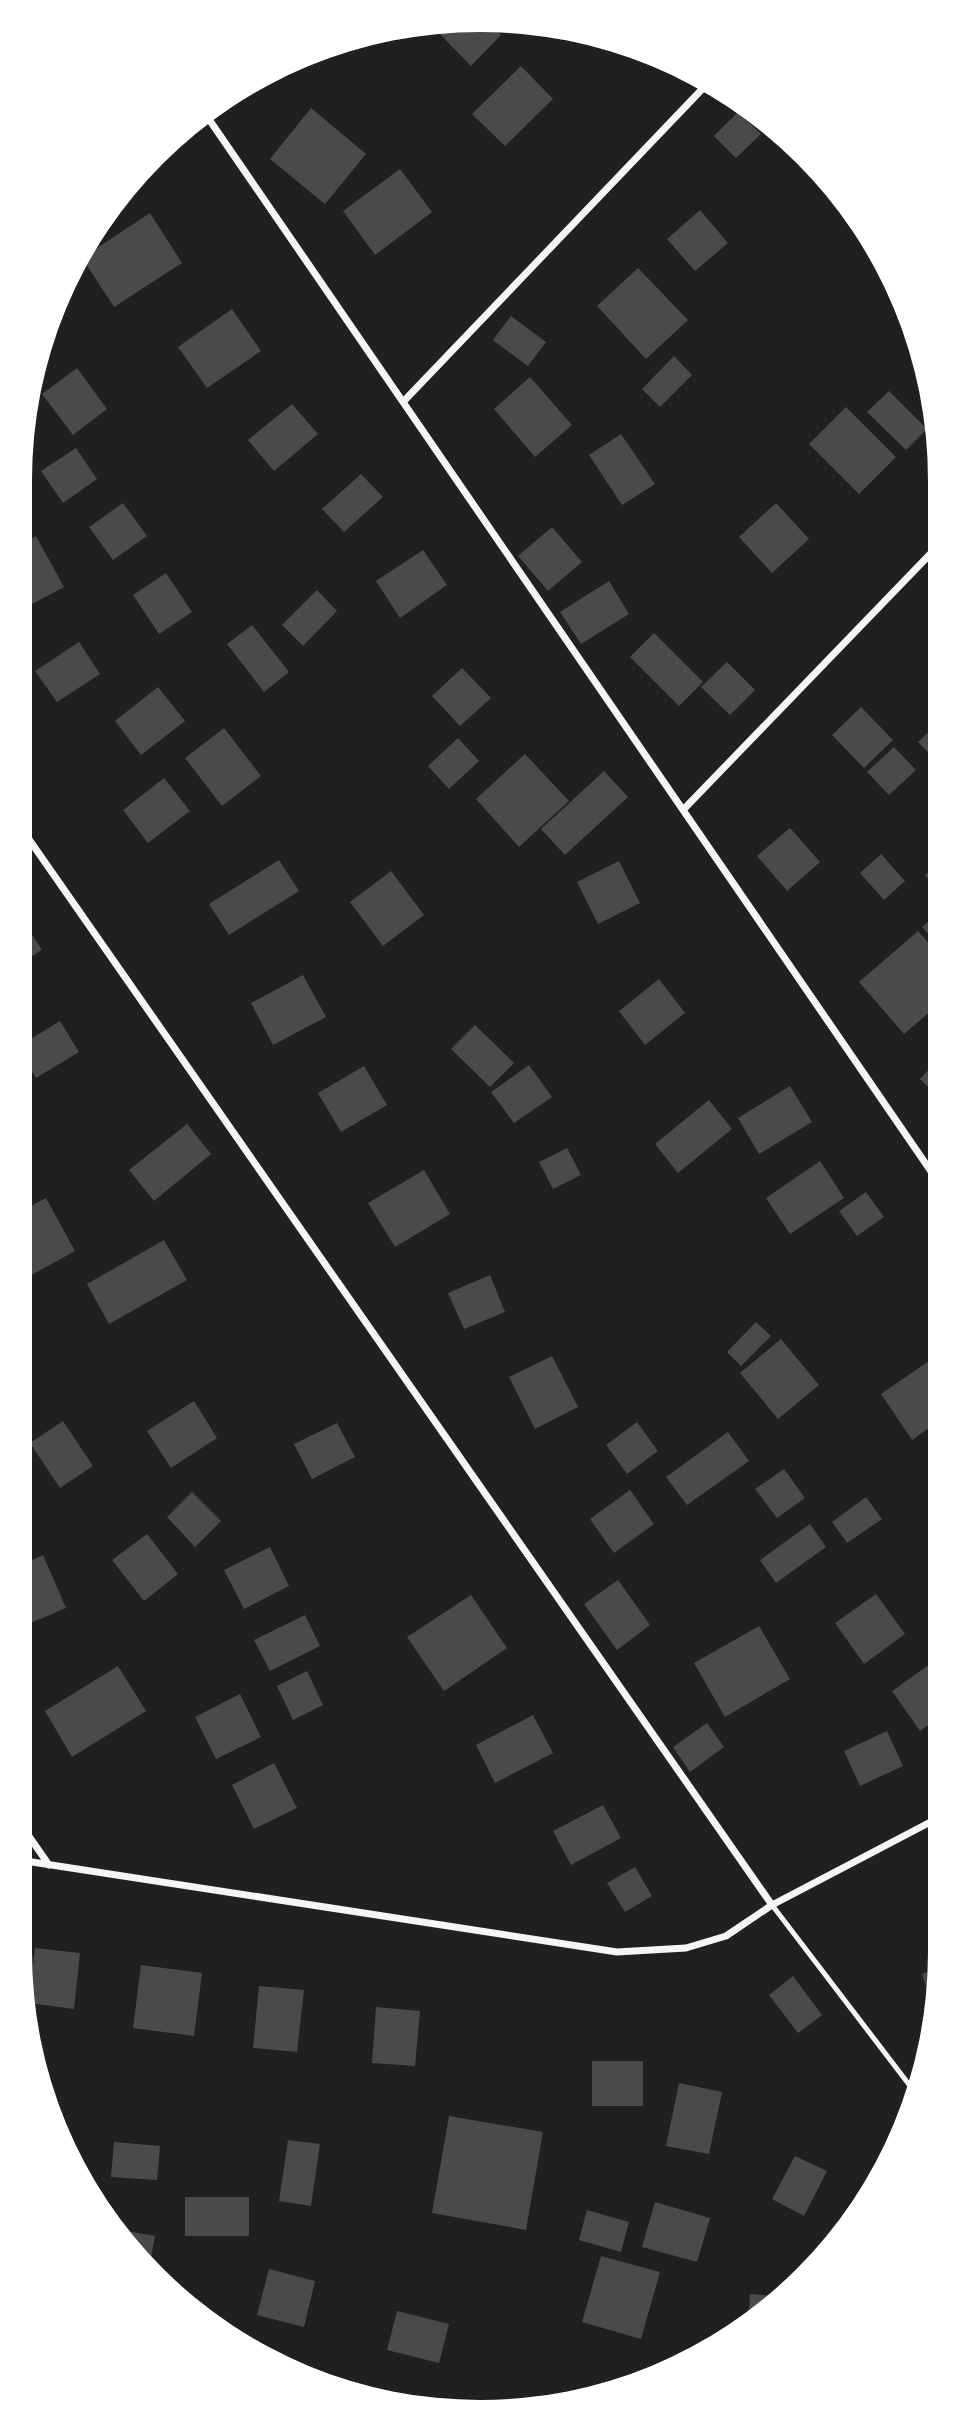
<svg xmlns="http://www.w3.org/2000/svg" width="960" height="2431" font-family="'Nunito Sans',sans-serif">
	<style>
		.green { fill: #202020 }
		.building { fill: #4a4a4a }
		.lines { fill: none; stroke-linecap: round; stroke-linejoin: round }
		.service { stroke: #f5f5f5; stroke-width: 5 }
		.minor { stroke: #f5f5f5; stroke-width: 7 }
	</style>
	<rect width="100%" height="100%" fill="#111"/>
	<path class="green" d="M449 20 540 23 628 44 736 97 827 177 893 277 937 419 941 1951 916 2099 845 2232 736 2334 657 2377 570 2403 419 2408 332 2387 250 2350 133 2254 81 2181 44 2099 19 1951V480L44 332 81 250 133 177 199 115 276 67 360 35Z"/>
	<path class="building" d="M445 21H488L501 35 471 66 436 30Z
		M521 66 553 99 505 146 472 114Z
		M311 108 366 154 325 204 270 159Z
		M738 112 761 134 736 158 714 136Z
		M400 169 432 212 375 255 343 211Z
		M130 182 133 188 120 196Z
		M700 210 728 243 695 271 667 239Z
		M150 213 182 263 114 307 82 258Z
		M638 268 688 320 646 359 597 306Z
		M232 309 261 351 207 388 178 347Z
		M511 316 546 342 528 366 493 340Z
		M674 356 692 375 660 407 642 389Z
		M77 368 107 409 73 435 42 394Z
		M530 377 572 425 535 457 494 409Z
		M889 391 927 429 906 450 867 412Z
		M292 404 318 434 274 471 248 440Z
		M846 407 896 457 859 494 809 444Z
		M621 434 655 484 622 505 589 455Z
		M76 448 97 479 63 503 41 471Z
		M361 474 383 497 344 532 322 509Z
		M123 503 147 536 113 560 89 527Z
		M776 503 809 539 772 573 739 537Z
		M552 527 582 562 548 591 518 556Z
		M36 536 64 587 19 611V545Z
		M423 550 447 585 400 618 376 581Z
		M166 573 192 612 159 634 133 595Z
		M609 581 629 614 581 644 560 612Z
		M317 590 337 611 303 646 282 625Z
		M252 625 289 672 264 692 227 644Z
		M654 633 703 682 679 706 630 657Z
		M79 642 100 674 57 702 35 671Z
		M727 662 755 690 730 715 701 687Z
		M462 668 491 698 460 726 432 696Z
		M158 687 185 721 141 755 115 721Z
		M861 707 893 740 864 768 832 735Z
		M938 723V762L918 742Z
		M224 728 261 776 222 806 185 758Z
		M458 738 479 761 449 789 428 766Z
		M894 747 916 770 889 795 867 772Z
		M525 754 569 801 519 847 476 799Z
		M604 771 628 797 565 855 541 829Z
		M164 778 190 811 148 843 123 810Z
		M790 828 820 862 787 891 757 856Z
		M881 854 905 881 884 900 860 873Z
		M279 860 299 891 229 935 209 904Z
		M619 861 640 903 598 924 577 882Z
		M938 864V889L925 875Z
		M391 871 424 915 383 946 350 902Z
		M938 913V945L922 927Z
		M19 915 42 950 19 964Z
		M918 931 938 954V1005L904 1034 859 982Z
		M303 975 326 1017 273 1045 251 1003Z
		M659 979 685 1013 645 1045 619 1011Z
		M60 1021 79 1052 36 1078 19 1051V1046Z
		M475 1025 514 1063 490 1087 451 1049Z
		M938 1060 939 1098 920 1079Z
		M529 1065 552 1097 514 1123 491 1092Z
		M364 1066 387 1105 341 1132 318 1093Z
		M790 1086 812 1122 759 1154 738 1118Z
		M709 1100 732 1129 678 1173 655 1144Z
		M187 1124 211 1154 154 1201 129 1170Z
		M567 1148 581 1175 553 1189 539 1162Z
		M820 1161 844 1198 790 1234 766 1198Z
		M424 1170 450 1214 395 1247 368 1203Z
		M866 1192 884 1217 857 1236 839 1211Z
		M46 1198 75 1251 19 1282V1212Z
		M164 1240 187 1280 109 1324 87 1284Z
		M490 1275 505 1312 464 1329 448 1293Z
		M756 1322 771 1336 741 1366 727 1352Z
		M781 1339 819 1385 778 1419 740 1373Z
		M939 1354V1421L912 1440 881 1394Z
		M552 1356 578 1407 535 1429 509 1377Z
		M194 1401 217 1438 171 1468 147 1431Z
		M63 1421 93 1466 60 1488 30 1443Z
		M637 1422 658 1451 627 1474 606 1445Z
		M337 1423 355 1457 312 1479 294 1444Z
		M728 1432 749 1461 687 1505 666 1477Z
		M784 1469 805 1498 777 1518 755 1489Z
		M630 1490 654 1524 614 1553 590 1519Z
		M192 1492 221 1521 195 1547 167 1517Z
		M866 1497 882 1519 847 1543 832 1522Z
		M810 1524 826 1547 776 1583 760 1560Z
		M147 1534 178 1574 144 1601 112 1560Z
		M270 1547 289 1586 244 1609 224 1570Z
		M43 1555 66 1608 19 1628V1566Z
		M618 1580 650 1625 617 1650 584 1604Z
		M876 1594 905 1634 864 1664 835 1623Z
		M471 1595 507 1648 444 1691 407 1637Z
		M305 1615 320 1646 270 1671 254 1640Z
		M759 1626 790 1679 725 1717 694 1663Z
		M933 1662 940 1672V1717L920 1731 892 1691Z
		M118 1666 146 1711 72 1757 45 1711Z
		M307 1671 323 1705 293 1720 277 1686Z
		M240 1694 261 1737 216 1759 195 1717Z
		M533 1715 553 1753 495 1783 476 1745Z
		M707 1723 724 1747 690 1772 673 1747Z
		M887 1731 903 1766 860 1786 844 1751Z
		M274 1763 297 1808 254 1829 232 1785Z
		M603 1805 621 1838 571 1865 553 1831Z
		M635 1867 652 1896 625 1912 607 1883Z
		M35 1948 80 1953 74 2009 29 2003Z
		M141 1965 202 1973 194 2036 133 2028Z
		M938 1968 935 1984 932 2004 922 1974Z
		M793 1976 822 2015 798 2033 769 1995Z
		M259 1986 304 1990 297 2052 253 2048Z
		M376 2007 420 2011 415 2066 372 2063Z
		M592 2061H643V2106H592Z
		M679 2083 722 2092 709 2154 666 2146Z
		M449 2116 543 2132 526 2230 432 2213Z
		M288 2140 320 2144 311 2206 279 2201Z
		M114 2142 160 2146 157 2180 111 2177Z
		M795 2156 827 2171 804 2216 772 2199Z
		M185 2197H249V2236H185Z
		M655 2202 710 2218 697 2262 642 2247Z
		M587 2210 629 2222 621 2252 579 2240Z
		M115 2229 155 2236 149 2268 133 2254Z
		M601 2256 660 2272 641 2339 582 2322Z
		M269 2269 315 2281 304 2327 257 2315Z
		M750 2294 777 2296 748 2322Z
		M397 2311 449 2324 439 2363 387 2350Z"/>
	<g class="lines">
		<path class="service" d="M772 1905 917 2095"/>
		<path class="minor" d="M204 112 939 1183
			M403 402 708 83
			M683 810 937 547
			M19 825 772 1905
			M19 1822 49 1865
			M19 1860 617 1952 686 1948 726 1936 772 1905 940 1817"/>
	</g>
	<path d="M0 0H960V2431H0ZM480 32H480A448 448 0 0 1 928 480V1952A448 448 0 0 1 480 2400H480A448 448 0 0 1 32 1952V480A448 448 0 0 1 480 32Z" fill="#fff" fill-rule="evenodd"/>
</svg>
